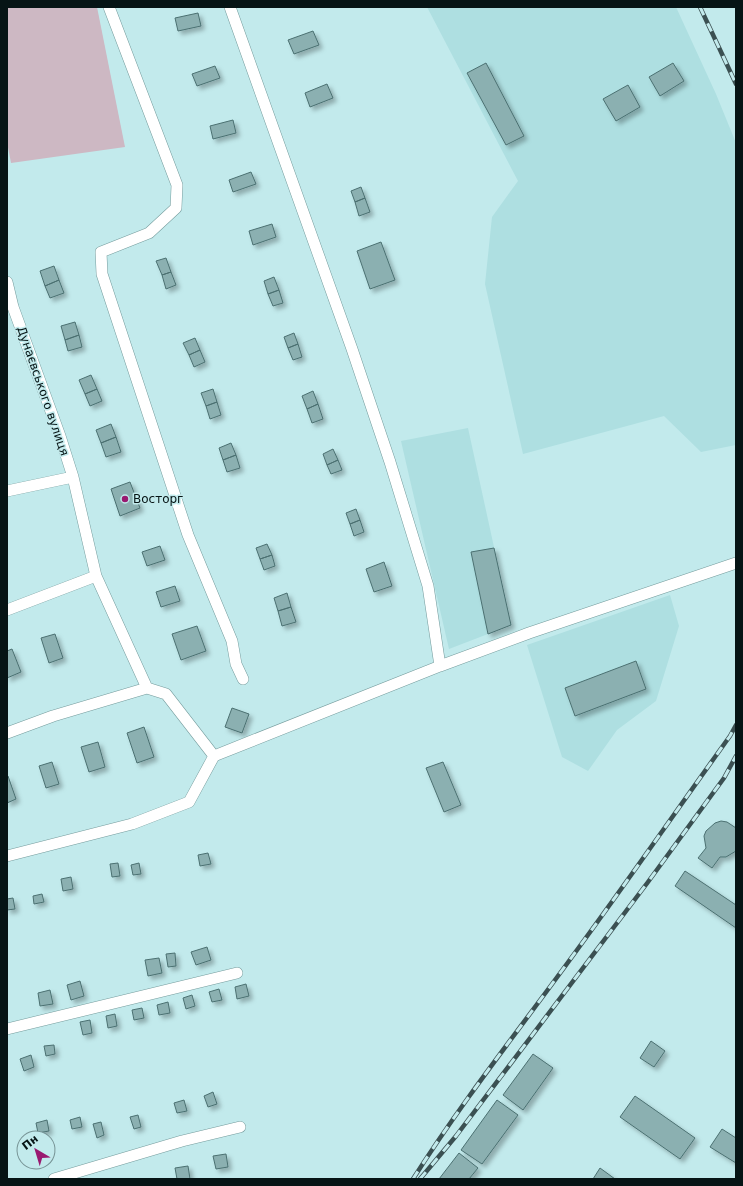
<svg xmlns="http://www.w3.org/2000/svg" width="743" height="1186" font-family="'DejaVu Sans',sans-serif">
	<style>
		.built { fill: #aedfe1 }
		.green { fill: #cdb8c3 }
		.building { fill: #8bb0b1; stroke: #4b7071; filter: url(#shadow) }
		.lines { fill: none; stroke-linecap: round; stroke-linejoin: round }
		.minor-casing { stroke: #759c9d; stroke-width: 12 }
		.minor { stroke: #fff; stroke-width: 11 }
		.rail-casing { stroke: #3b5052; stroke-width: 4.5 }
		.rail { stroke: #c2eaec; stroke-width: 3; stroke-dasharray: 9; stroke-linecap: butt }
		.poi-dot { fill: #991970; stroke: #c2eaec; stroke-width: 1.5 }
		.labels { text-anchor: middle; stroke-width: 3; stroke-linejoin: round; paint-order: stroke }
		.street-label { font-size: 12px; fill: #061415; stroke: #c2eaec }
		.poi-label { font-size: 12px; fill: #061415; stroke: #c2eaec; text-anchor: start }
	</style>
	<defs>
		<filter id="shadow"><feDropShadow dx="3.5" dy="3.5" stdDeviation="2" flood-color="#0004"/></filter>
	</defs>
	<rect width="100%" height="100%" fill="#c2eaec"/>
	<path class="built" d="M427 7H676L716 94 736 143V445L701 452 664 416 523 454 485 284 492 217 518 181Z
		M468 428 511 625 449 649 401 441Z
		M670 595 679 626 656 701 617 730 588 771 562 757 527 645Z"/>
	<path class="green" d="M7 7H97L125 147 11 163 7 142Z"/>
	<path class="building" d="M198 13 201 26 178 31 175 18Z
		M313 31 319 45 294 54 288 40Z
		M486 63 524 136 506 145 467 73Z
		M673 63 684 81 660 96 649 77Z
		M215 66 220 78 197 86 192 74Z
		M327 84 333 98 310 107 305 93Z
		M628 85 640 107 616 121 603 99Z
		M233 120 236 133 213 139 210 126Z
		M251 172 256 184 233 192 229 180Z
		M361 187 365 198 355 202 351 191Z
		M365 198 370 212 359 216 355 202Z
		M272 224 276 237 253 245 249 231Z
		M381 242 395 280 370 289 357 251Z
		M166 258 171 272 162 275 156 261Z
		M54 266 59 280 45 286 40 271Z
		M171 272 176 285 166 289 162 275Z
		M274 277 279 290 268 294 264 281Z
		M59 280 64 293 50 298 45 286Z
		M279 290 283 303 273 306 268 294Z
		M75 322 79 335 65 340 61 326Z
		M294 333 298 344 288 348 284 337Z
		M79 335 82 347 68 351 65 340Z
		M195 338 200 350 189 355 183 343Z
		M298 344 302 357 293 360 288 348Z
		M200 350 205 362 194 367 189 355Z
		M91 375 97 389 85 394 79 380Z
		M97 389 102 401 90 406 85 394Z
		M213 389 217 402 206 406 201 393Z
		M313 391 318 404 307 409 302 396Z
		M217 402 221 415 210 419 206 406Z
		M318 404 323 419 312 423 307 409Z
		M111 424 116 437 101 443 96 430Z
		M116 437 121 452 106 457 101 443Z
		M231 443 236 455 223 460 219 448Z
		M333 449 338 460 327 465 323 454Z
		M236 455 240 468 227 472 223 460Z
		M338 460 342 470 331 474 327 465Z
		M130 482 140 508 120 516 111 489Z
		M356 509 360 520 350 524 346 513Z
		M360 520 364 532 354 536 350 524Z
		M267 544 272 555 260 559 256 548Z
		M160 546 165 560 147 566 142 552Z
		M494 548 511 625 488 634 471 552Z
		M272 555 275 566 264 570 260 559Z
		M384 562 392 586 374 592 366 569Z
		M175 586 180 601 161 607 156 592Z
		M287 593 291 607 278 611 274 598Z
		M291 607 296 622 282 626 278 611Z
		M197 626 206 651 181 660 172 634Z
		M55 634 63 658 49 663 41 638Z
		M12 649 21 672 7 678V651Z
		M636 661 646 689 575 716 565 688Z
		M232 708 249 714 242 733 225 727Z
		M144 727 154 757 137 763 127 733Z
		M98 742 105 767 89 772 81 747Z
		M52 762 59 784 46 788 39 766Z
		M443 762 461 805 444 812 426 768Z
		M7 776H8L16 799 7 803Z
		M721 821 727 822 736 828V851L726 857H720L712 868 698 858 706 848 704 836 706 831 715 823Z
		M208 853 211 864 200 866 198 855Z
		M118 863 120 876 112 877 110 864Z
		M139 863 141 874 133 875 131 865Z
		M685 871 736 905V928L675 886Z
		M71 877 73 889 63 891 61 879Z
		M42 894 44 902 34 904 33 896Z
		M13 898 15 909 7 910V899Z
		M207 947 211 960 196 965 191 952Z
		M175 953 176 966 168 967 166 954Z
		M159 958 162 973 148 976 145 960Z
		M80 981 84 996 71 1000 67 985Z
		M246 984 249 996 237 999 235 987Z
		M219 989 222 1000 212 1002 209 992Z
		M50 990 53 1004 40 1006 38 993Z
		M192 995 195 1006 186 1009 183 998Z
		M168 1002 170 1013 159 1015 157 1005Z
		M142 1008 144 1018 134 1020 132 1010Z
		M115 1014 117 1026 108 1028 106 1016Z
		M90 1020 92 1033 83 1035 80 1022Z
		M651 1041 665 1051 654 1067 640 1058Z
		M54 1045 55 1054 46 1056 44 1046Z
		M533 1054 553 1068 523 1110 503 1095Z
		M31 1055 34 1067 24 1071 20 1059Z
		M213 1092 217 1104 208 1107 204 1096Z
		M635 1096 695 1138 680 1159 620 1117Z
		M184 1100 187 1111 177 1113 174 1103Z
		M497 1100 518 1115 482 1164 461 1150Z
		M138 1115 141 1127 134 1129 130 1117Z
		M80 1117 82 1127 72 1129 70 1120Z
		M47 1120 49 1131 38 1133 36 1123Z
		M101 1122 104 1135 97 1138 93 1124Z
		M722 1129 736 1138V1163L710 1147Z
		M459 1153 478 1168 469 1179H439Z
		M226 1154 228 1167 216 1169 213 1156Z
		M188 1166 190 1179H177L175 1168Z
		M600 1168 615 1179H593Z"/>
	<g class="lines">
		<defs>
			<path id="minor" d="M109 7 177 185 176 208 149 233 101 252 102 274 188 535 232 641 236 664 243 679
				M230 7 352 349 390 462 428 586 440 666
				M7 282 13 307 60 436 73 477 96 576 147 688 166 694 214 756
				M7 491 73 477
				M7 610 96 576
				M7 733 53 716 147 688
				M7 856 132 824 189 802 214 756 440 666 529 633 736 563
				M7 1029 237 973
				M54 1179 182 1141 240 1127"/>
		</defs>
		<use href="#minor" class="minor-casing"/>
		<use href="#minor" class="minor"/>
		<defs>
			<path id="rail" d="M700 7 736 84
				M413 1179C463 1100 522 1026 577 950 629 879 679 807 730 736L736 725
				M420 1179 456 1136 648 882 724 778 736 756"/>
		</defs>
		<use href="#rail" class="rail-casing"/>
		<use href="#rail" class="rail"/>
	</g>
	<circle class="poi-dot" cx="125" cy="499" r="4"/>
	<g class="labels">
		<g class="street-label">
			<text transform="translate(43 391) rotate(71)" y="4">Дунаєвського вулиця</text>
		</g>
		<g class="poi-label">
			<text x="133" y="503">Восторг</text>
		</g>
	</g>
	<rect width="743" height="1186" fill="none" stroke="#061415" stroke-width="16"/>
	<g transform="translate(36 1150) rotate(322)"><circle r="19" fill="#c2eaec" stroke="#779496"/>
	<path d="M0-3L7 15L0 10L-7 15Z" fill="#991970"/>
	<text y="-6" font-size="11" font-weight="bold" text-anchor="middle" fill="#061415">Пн</text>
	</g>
</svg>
